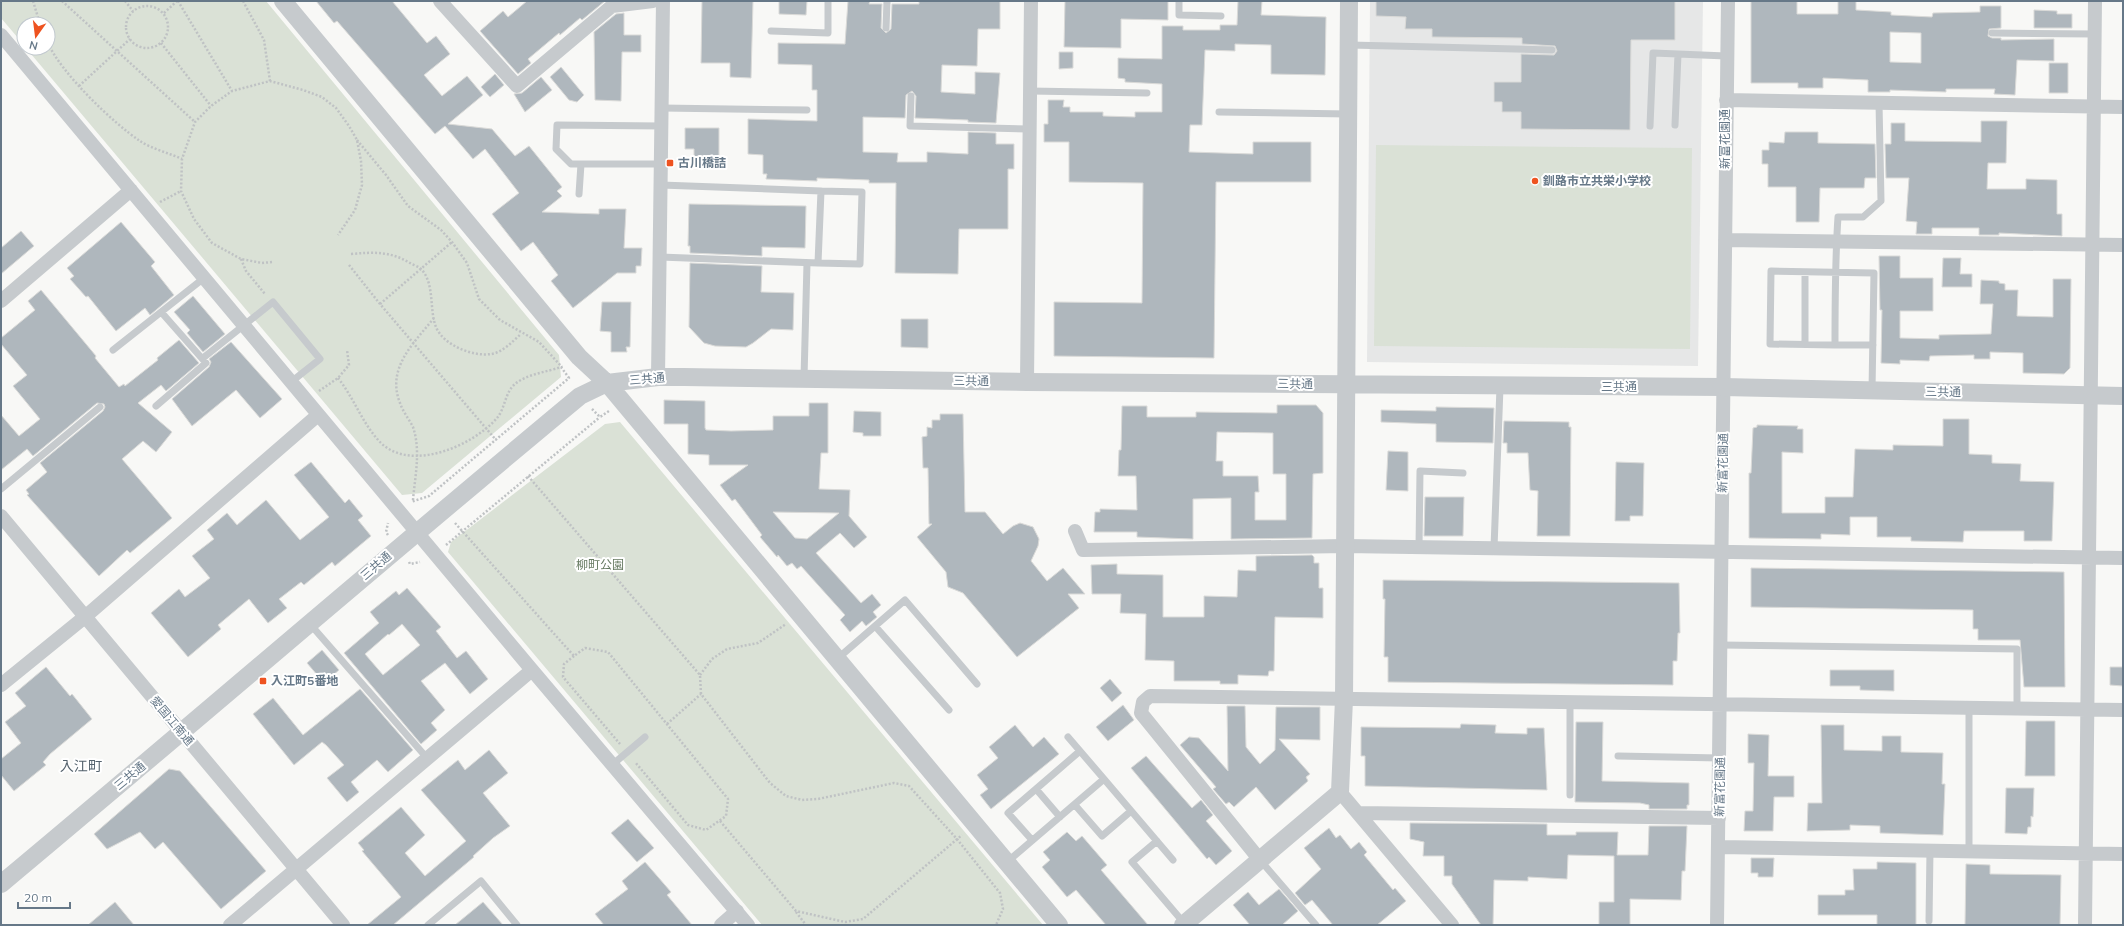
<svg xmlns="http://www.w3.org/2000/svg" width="2124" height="926" font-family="Mulish,'Noto Sans JP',sans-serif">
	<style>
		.built { fill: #e6e7e7 }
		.green { fill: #dae1d6 }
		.building { fill: #afb7bd; stroke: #dadad8; fill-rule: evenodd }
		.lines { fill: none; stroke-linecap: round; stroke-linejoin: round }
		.path { stroke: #bfc2c4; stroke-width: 2.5; stroke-dasharray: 2 2; stroke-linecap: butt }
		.service { stroke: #c6cacd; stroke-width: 7 }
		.minor { stroke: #c6cacd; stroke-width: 14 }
		.tertiary { stroke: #c6cacd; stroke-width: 18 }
		.poi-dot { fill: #ee5320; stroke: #fff; stroke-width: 1.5 }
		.labels { text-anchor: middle; stroke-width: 4; stroke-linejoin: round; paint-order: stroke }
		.street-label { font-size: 12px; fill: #667888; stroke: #fff }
		.poi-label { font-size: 12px; font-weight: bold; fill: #667888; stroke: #fff; text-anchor: start }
		.park-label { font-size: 12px; fill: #667a61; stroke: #fff }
		.quarter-label { font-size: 14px; fill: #54626d; stroke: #fff }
	</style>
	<rect width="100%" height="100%" fill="#f8f8f6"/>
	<path class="built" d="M1370 1H1703L1698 366 1367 362Z"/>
	<path class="green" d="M1 1H266L559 355 561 377 422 493 402 495 26 48H48V24H24V45L1 18Z
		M1376 145 1692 148 1690 349 1374 346Z
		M620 422 1043 925H762L448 552 451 542 605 424Z"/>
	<path class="building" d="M316 1H392L427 43 436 36 450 54 424 75 442 96 467 76 483 95 448 124 492 129 515 156 529 146 562 187 557 191 562 196 542 212 599 214V209H626L624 248H642L641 266H636V273H617L573 308 551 281 558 275 533 242 521 251 492 214 519 193 485 149 473 159 445 126 435 134 337 21 334 23Z
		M527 1H605L582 20 580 18 560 35 559 33 528 59 531 63 518 74 480 31 503 11 508 17Z
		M702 1H753L751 78 730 77V63H701Z
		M779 1H807L806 15 779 14Z
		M848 1H870L869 4H882L881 28 886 33 891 29 892 4H919V1H1000V29H978L977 66 942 65 941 92 975 94V72L1000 73 996 123 968 122V120L915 118 916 96 912 91 906 95 905 118 863 117V152L898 153 897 162H927V152L968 154V132L996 133V144H1014V169H1008V229H959L958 274 895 273 896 183H869V180L817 178V181L766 179 767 174H763V155L748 154V119L817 121V90H812V65L778 64V43L845 44Z
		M1065 1H1168V20L1121 19V48L1064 47Z
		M1238 1H1262L1261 15 1326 17 1325 75 1271 74V45L1235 44V51L1205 50 1202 125H1190L1189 152 1253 154V142H1311V182H1216L1214 358 1054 356V302L1142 303 1143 183 1069 182V142H1044V124H1048V100H1064L1063 107H1070V112H1103V116L1135 117V112H1162V84L1125 82V79L1118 78V58L1162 59V26H1183V30H1220V25H1237Z
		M1376 1H1675V40H1631L1630 130 1521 129V112H1502V102H1494V82H1521V54L1554 55 1557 51 1555 46 1522 44V38L1432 37V29H1405L1406 17 1376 16Z
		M1751 1H1797V14H1838V1H1856V10L1891 12V15L1932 17 1933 13 1980 12V6H2001V28L1989 29 1988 36 1992 38H2001V40L2054 39V61L2017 60 2015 95 1994 94 1995 89H1946V92L1890 90V92H1868V80L1823 78V88H1798V83H1751ZM1890 32 1921 33V63L1890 62Z
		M2034 10 2057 11V14H2072V28H2034Z
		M624 13V35H641V52H622L621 101 595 100 594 32 616 14Z
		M1059 52H1073V68L1059 69Z
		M2049 63H2068V93H2049Z
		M561 67 584 95 577 102 569 100 550 77Z
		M495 74 504 85 490 97 481 87Z
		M541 77 552 90 525 112 514 94 522 93Z
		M1981 121H2007L2006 163H1988L1987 189H2026V179L2057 180V214H2062V236L1999 233V235H1979V228H1932V234H1916L1917 222 1906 221 1909 178H1886L1885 144H1891V123H1905V141L1981 142Z
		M685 128H719V164H694V149H685Z
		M1785 132H1818V143L1875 144 1876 178H1865L1864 188H1820L1819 222H1796V187H1768V164H1762V150H1769V142L1784 143Z
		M689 204 806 206 805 248 762 247V256L690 253V246H688Z
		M121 222 155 262 151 266 174 295 150 315 145 308 116 331 88 296 86 297 70 279 74 276 67 268Z
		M21 231 34 246 1 274V248Z
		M1879 256H1900V278H1933V311H1900V338L1939 339V335L1991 334 1993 304H1980L1981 280 1999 281V283L2005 284V290H2018L2017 316 2053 317V279H2071L2070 368 2064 374 2023 373V353L1990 352V359H1974V355L1930 356 1929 361 1900 360V364L1881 363 1882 310H1880Z
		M1943 258H1961L1960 274H1972V287H1942Z
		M690 263 762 266 761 292 794 293 793 330 771 329 753 343 746 347 715 346 704 343 689 327Z
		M41 290 96 356 95 358 119 387 124 384 125 386 158 360 157 358 179 340 199 363 166 391 161 385 138 403 172 432 156 452 143 441 122 459 172 518 130 553 127 550 99 576 27 495 29 494 26 490 47 472 40 463 103 411 105 407 104 404 97 403 33 456 27 449 1 470V415L19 436 40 419 13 386 27 375 1 344V338L35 310 28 301Z
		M193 296 225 334 203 352 187 333 190 330 174 312Z
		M602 302H631L630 347H626L627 352H611V332L600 331Z
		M901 319H928V348L901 347Z
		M231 342 282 399 260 418 236 390 192 426 172 399 209 367 211 362 209 359Z
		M664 400 705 401V428L706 430 731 431 773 430V416H809V403H828V453H821L819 489 850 490 849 516 867 537 854 548 840 533 816 553 861 603 872 594 881 605 873 612 877 617 866 626 862 621 850 632 840 620 845 615 801 566 797 569 792 563 787 566 778 555 777 557 760 537 762 535 735 499 732 501 720 485 748 465H709V455L688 454V424H664ZM773 512 839 513 807 539 795 538Z
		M1277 405H1316L1323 413V473L1313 474 1312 538 1231 539V498L1193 499V539L1137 537V532H1094L1095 512H1100V509L1137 510 1136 476H1118L1119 450H1121L1122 406H1147V417H1196V412L1277 413ZM1217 432 1273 433V474H1286V520H1255V492H1259L1258 476H1223V461H1216Z
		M1436 407 1494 408 1493 443 1436 442V424L1381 422V410L1436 411Z
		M854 411 881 412V436H863V433L853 432Z
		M940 414H963L965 512H985L1003 534 1013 526 1020 523 1033 527 1039 539 1038 546 1031 561 1047 581 1063 568 1085 594H1068L1079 608 1017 657 963 593 948 587 946 572 917 537 932 524H929L928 468H923L922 437 927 436V427L932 428V420H940Z
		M1943 419H1969V454L1992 455V463L2021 464 2020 481 2054 482 2052 541H2024V531H1964L1963 542 1911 541V537H1877V517H1850V535L1821 534V539L1749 538V473H1751L1753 428 1757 427V425L1798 426 1797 429H1803V453L1782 452V513H1825V497H1853L1855 449 1893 450V445L1943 446Z
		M1504 421 1569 422V427H1571L1570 536H1537L1538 491 1530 490 1528 453H1507V443H1503Z
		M1388 451 1408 452V491L1386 490Z
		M311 462 345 503 349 499 363 516 358 520 371 536 335 566 332 562 304 585 301 582 279 599 287 608 268 623 249 599 218 625 221 629 188 657 151 613 179 589 185 597 210 578 192 556 214 539 207 530 227 513 237 525 266 500 300 540 329 517 294 475Z
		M1616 462 1644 463 1643 516H1630V521H1615Z
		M1425 497H1464L1463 536H1424Z
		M1312 555 1314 557V563H1319V588H1323V618L1275 617 1274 671H1269L1268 676 1238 675V684H1220V681H1174V661L1145 660 1146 614 1120 613 1121 594H1092L1091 565 1117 564V574L1163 575V617H1204V596L1237 597 1238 570 1256 571V556Z
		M1751 568 2064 572 2065 687H2024L2020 640H1978V629H1973V610L1751 607Z
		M1383 580 1679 583 1680 633H1678L1677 661H1673V685L1388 682V657H1384L1385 599H1383Z
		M407 588 441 627 436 631 457 658 466 651 488 679 470 694 445 663 421 681 445 710 431 723 437 730 421 744 344 653 379 623 370 612 396 591 399 595ZM402 624 420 645 383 675 365 654 388 634 389 635Z
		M322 650 339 670 324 683 307 663Z
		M46 667 70 696 72 694 92 719 50 754 43 762 46 765 14 791 1 775V759L21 743 5 722 26 706 15 693Z
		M2110 667H2123V686L2110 685Z
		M1830 670H1894V691L1860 690V686H1830Z
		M1110 679 1122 693 1112 702 1100 688Z
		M360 689 413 750 388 772 377 760 351 782 359 792 347 802 327 778 344 765 326 745 322 742 294 765 253 714 273 698 303 735Z
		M1123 705 1134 720 1108 741 1096 727Z
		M1227 706H1245L1246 747 1260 764 1275 750 1276 707H1320V740L1279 739 1310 774 1306 777 1308 781 1275 810 1256 787 1234 807 1229 802 1226 804 1213 789 1216 787 1180 745 1189 737 1199 738 1228 771Z
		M2026 721H2055V776H2025Z
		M1576 722H1603L1602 781 1689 783V805H1687V809H1649V805L1640 803 1575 802Z
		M1461 724 1496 725 1495 733 1527 734V728H1544L1547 790 1365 786V756H1361V727L1460 728Z
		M1015 725 1033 747 1044 737 1059 754 991 809 980 795 988 789 977 775 998 758 989 747Z
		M1821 725H1844V750L1882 751V736H1901V752L1943 753 1942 784H1945L1943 835 1880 833V826L1850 825V830L1807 831 1808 803H1822Z
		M1748 734 1769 735 1768 776H1794V797H1774L1773 831H1744L1745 811H1753L1754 763H1748Z
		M489 750 508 773 483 793 510 826 493 838 473 856 474 857 393 925H367L401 897 362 851 364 850 358 843 401 807 425 835 405 853 425 876 466 841 421 790 458 760 465 770Z
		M1146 756 1192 808 1201 800 1213 815 1206 821 1232 851 1216 865 1209 857 1207 859 1131 768Z
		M169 769 180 771 266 871 221 909 163 842 155 849 140 832 107 849 94 834Z
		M2006 788H2034L2033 817 2031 816V827H2028L2027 834 2005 833Z
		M628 819 654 848 637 862 611 833Z
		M1410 823 1547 824V835H1576V832H1618L1617 855H1648L1649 826H1687L1685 871H1682L1681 900 1630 899V925H1599V902H1614V856L1568 855 1567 879 1528 877V881L1494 880 1493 925H1481L1452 884V876H1444V856H1423L1424 842 1410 839Z
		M1329 828 1336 838 1340 835 1351 849 1359 842 1367 852 1364 855 1393 890 1395 888 1406 901 1377 925H1333L1312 900 1305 905 1295 893 1321 869 1304 848Z
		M1067 832 1076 841 1082 836 1107 865 1101 870 1148 925H1106L1076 890 1067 897 1042 867 1050 860 1043 852Z
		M1751 858H1774L1773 877H1758V873H1751Z
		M645 862 671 892 667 895 692 925H604L595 914 628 889 622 881Z
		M1877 862 1916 863V925H1877V915H1818V895H1845V890H1854L1853 869H1877Z
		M1966 864 1990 865V874L2061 875 2060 925H1965Z
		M1279 889 1298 911 1282 925H1250L1233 905 1248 892 1259 905Z
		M115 902 134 925H88Z
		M483 902 503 925H455Z"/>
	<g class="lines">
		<path class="path" d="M33 1 40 24
			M62 1 195 122
			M125 1 133 11
			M178 1 232 91
			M243 1 264 40 270 81
			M126 27a21 21 0 1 1 42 0a21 21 0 1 1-42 0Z
			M164 13 177 1
			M48 43C61 73 113 123 140 141 152 149 169 153 182 159
			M161 43 211 106
			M79 86 130 39
			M357 140 386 175 408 206 441 230 452 242 467 263 479 299 500 320 539 342 562 367
			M160 202 181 191
			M351 254C374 252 390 251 410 263 413 265 418 266 421 269 435 283 429 310 436 327 443 345 473 357 491 354 502 353 513 341 521 334
			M241 259 246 271 265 294
			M272 262 262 263 241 259 212 243 194 219 181 191 182 159 195 122 211 106 232 91 270 81 303 90 322 97 336 108 349 126 357 140 361 161 362 185 355 210 338 235
			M349 265 380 304 496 440
			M380 304 452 242
			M338 378C354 398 362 423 380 442 410 473 473 446 497 418 505 409 505 392 515 384 527 374 547 372 561 367L569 378 429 496 411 502
			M319 391 338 378 349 365 347 350
			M592 409 600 417 609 411
			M528 476 700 675 701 694 770 783 786 796 802 800 818 799 894 783 909 786 957 839 1000 893 1003 909 996 925
			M413 500C415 476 421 451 413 427 409 419 403 412 400 403 386 368 414 343 434 318
			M455 523 574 656 585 648 608 652 728 799 726 816 706 830 688 825 635 762
			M388 535 386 532 388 523
			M446 545 600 417
			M409 562 410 564 420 562
			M574 656 564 664 563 677 620 744
			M700 675 712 659 727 649 758 643 786 624
			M667 724 701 694
			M720 821 796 911 845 922 863 919 962 835
			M796 912 806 925"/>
		<path class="service" d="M1179 1V15L1221 16
			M886 28 887 1
			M771 31 828 33V1
			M1992 33 2094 34
			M1350 45 1552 50
			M1030 91 1147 93
			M911 96 910 126 1030 129
			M662 108 807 110
			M1219 112 1348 114
			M1675 125 1678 54 1726 56
			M1650 126 1653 53 1678 54
			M662 164H571L556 149 557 125 662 126
			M579 194 581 164
			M660 257 818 263 821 191 661 185
			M818 263 860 264 862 192 821 191
			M1805 344V272
			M1835 345H1873
			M113 350 204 278
			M203 358 273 302 320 359 291 382
			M804 378 807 263
			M1872 390 1874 273 1771 271 1770 344 1835 345C1835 302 1835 260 1838 217H1863L1881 201 1879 103
			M156 406 206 363 162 313
			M1 489 100 407
			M1419 547 1420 471 1463 473
			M1494 548 1500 387
			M310 624 427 758
			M875 626 949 710
			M1721 645 2017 649V709
			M837 659 905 600 977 684
			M1969 708V851
			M1068 737 1104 779
			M1618 756 1720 758
			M612 765 645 737
			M1570 795V703
			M1075 805 1102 836 1131 811
			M1060 817 1036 789 1080 751
			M1032 840 1008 813 1036 789
			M1157 841 1132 862 1184 923
			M1260 860 1316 925
			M1007 862 1104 779 1173 860
			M1929 921 1930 850
			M428 925 481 881 517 925"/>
		<path class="minor" d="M440 1 517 86 612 6 653 1
			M1 35 532 670 748 925
			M1726 100 2123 107
			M1725 240 2123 245
			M1 301 131 190
			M658 377 663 1
			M1027 382 1031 1
			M1 516 343 925
			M1075 531 1083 550 1345 546 2123 558
			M1 685 86 616 318 415
			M1340 792 1452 925
			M1358 813 1719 818
			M1719 847 2123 854
			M1260 860 1141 713 1143 702 1150 696 2123 710
			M230 925 532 670
			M721 925 737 911
			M1717 925 1728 1
			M2085 925 2095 1"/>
		<path class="tertiary" d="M283 1 579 357 607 383 1059 925
			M1 884C195 722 386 557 580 396L607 383 658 377H684L1027 382 1723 387 2123 396
			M1183 925 1340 792 1344 699 1349 1"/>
	</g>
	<g class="poi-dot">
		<rect x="666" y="159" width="8" height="8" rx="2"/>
		<circle cx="1535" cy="181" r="4"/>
		<rect x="259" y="677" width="8" height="8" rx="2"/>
	</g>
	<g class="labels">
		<g class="street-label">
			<text transform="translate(1725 139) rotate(-90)" y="4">新富花園通</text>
			<text transform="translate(647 379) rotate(-5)" y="4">三共通</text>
			<text transform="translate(971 381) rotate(1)" y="4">三共通</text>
			<text transform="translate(1295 384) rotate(1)" y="4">三共通</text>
			<text x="1619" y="391">三共通</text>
			<text transform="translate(1943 392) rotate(1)" y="4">三共通</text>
			<text transform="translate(1723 463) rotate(-89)" y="4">新富花園通</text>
			<text transform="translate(376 566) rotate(-41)" y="4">三共通</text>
			<text transform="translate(172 721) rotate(50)" y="4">愛国江南通</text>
			<text transform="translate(130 776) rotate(-40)" y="4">三共通</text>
			<text transform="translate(1720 787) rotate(-89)" y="4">新富花園通</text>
		</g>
		<g class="poi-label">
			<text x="678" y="167">古川橋詰</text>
			<text x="1543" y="185">釧路市立共栄小学校</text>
			<text x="271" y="685">入江町5番地</text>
		</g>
		<g class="park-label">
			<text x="600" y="569">柳町公園</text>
		</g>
		<g class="quarter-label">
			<text x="81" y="771">入江町</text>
		</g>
	</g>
	<rect width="2124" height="926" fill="none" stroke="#667888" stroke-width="4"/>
	<g transform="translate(36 36) rotate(194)"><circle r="19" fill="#ffffff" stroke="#c2c9cf"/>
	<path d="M0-3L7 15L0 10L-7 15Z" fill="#ee5320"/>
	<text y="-6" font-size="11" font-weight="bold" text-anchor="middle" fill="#667888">N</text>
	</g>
	<path d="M18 902v6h52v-6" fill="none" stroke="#667888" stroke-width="2"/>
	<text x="24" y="902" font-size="12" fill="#667888" stroke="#ffffff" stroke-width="3" paint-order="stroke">20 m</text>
</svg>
